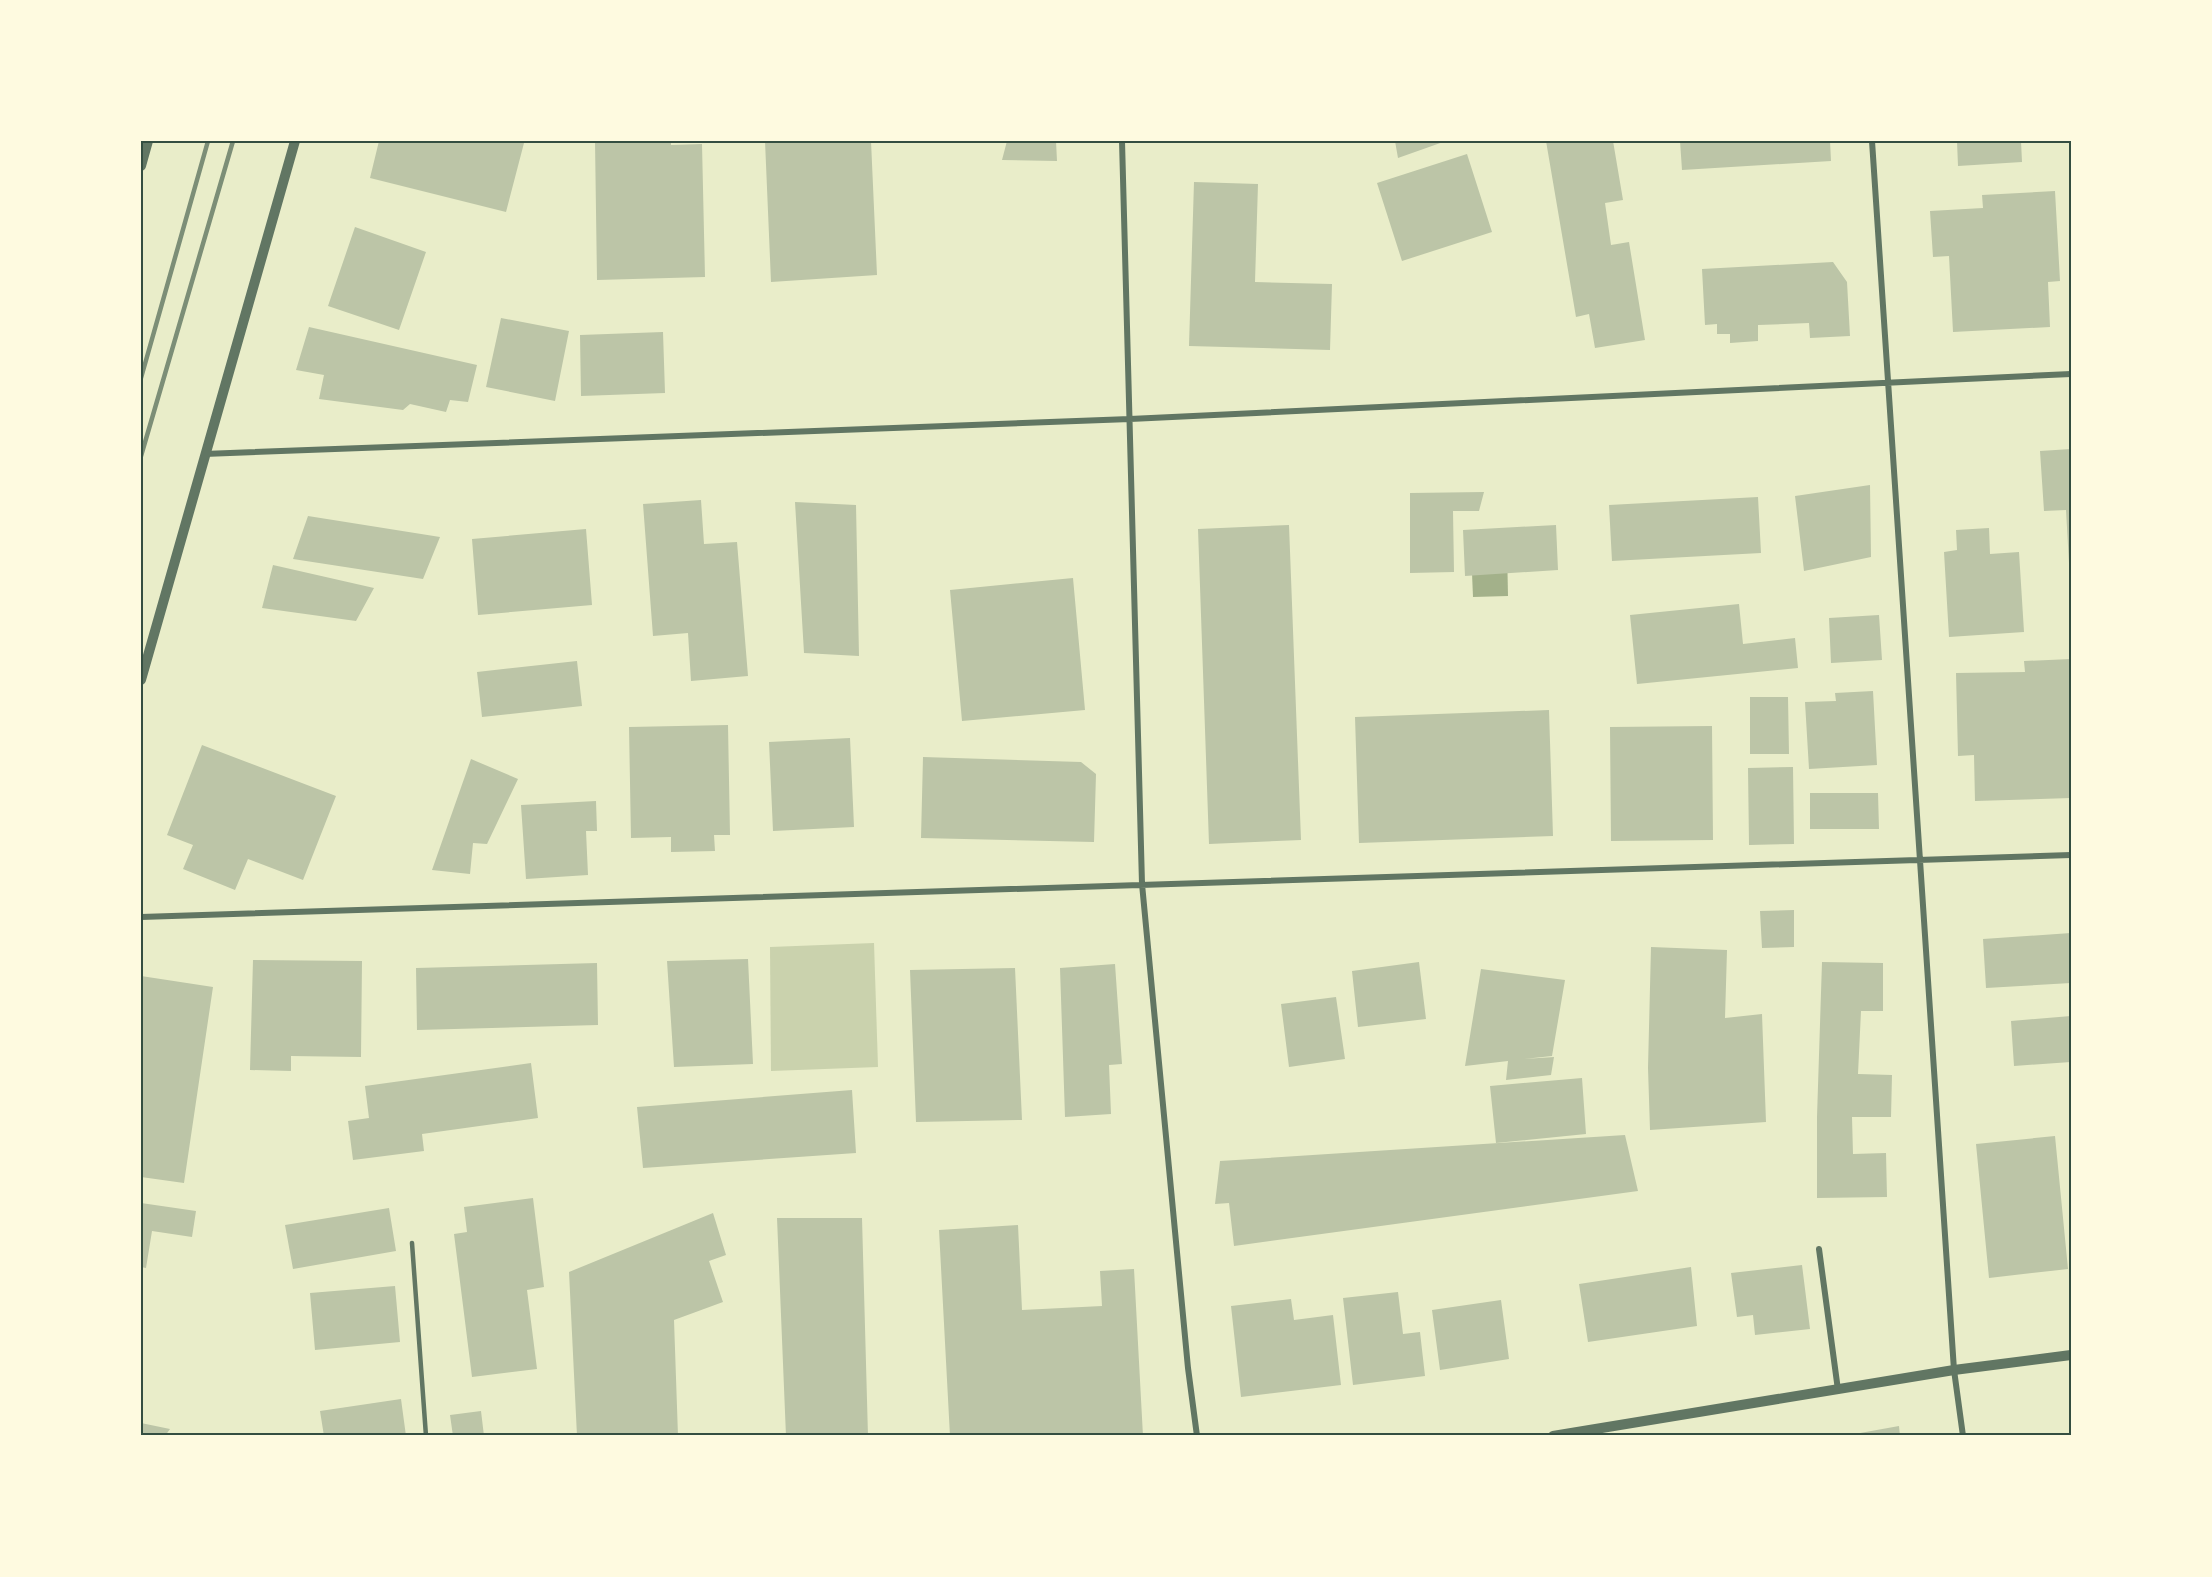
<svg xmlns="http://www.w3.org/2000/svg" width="2212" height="1577" font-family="'PT Sans',sans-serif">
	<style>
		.green { fill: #cad2ad }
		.water { fill: #a3b18a }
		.building { fill: #bcc5a7 }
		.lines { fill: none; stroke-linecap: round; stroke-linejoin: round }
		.service { stroke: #617663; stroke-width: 4.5 }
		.minor { stroke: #617663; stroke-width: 6 }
		.tertiary { stroke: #617663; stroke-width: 10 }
		.rail { stroke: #7c8e77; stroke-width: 4.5 }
		.neatline { fill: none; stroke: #344e41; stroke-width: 2 }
	</style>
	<rect width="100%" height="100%" fill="#e9edc9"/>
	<path class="green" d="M874 943 878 1067 771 1071 770 947Z"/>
	<path class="water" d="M1507 548 1508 596 1473 597 1471 549Z"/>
	<path class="building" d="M379 141H516L524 143 506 212 370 178Z
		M595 141H671V145L702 144 705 277 597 280Z
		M765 141H871L877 275 771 282Z
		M1007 141H1056L1057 161 1002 160Z
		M1395 141H1446L1398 158Z
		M1546 141H1613L1623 200 1605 203 1611 245 1629 242 1645 340 1595 348 1589 314 1576 317Z
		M1680 141H1830L1831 161 1682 170Z
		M1957 141H2021L2022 162 1958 166Z
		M1467 154 1492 232 1402 261 1377 183Z
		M1194 182 1258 184 1255 282 1332 284 1330 350 1189 346Z
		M2055 191 2060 281 2048 282 2050 327 1953 332 1949 256 1933 257 1930 211 1983 208 1982 195Z
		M355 227 426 252 399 330 328 306Z
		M1833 262 1847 282 1850 336 1810 338 1809 323 1758 325V341L1730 343V334H1717V324L1705 325 1702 269Z
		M501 318 569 331 555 401 486 387Z
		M309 327 477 365 468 402 450 400 446 412 410 404 403 410 319 399 324 375 296 370Z
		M663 332 665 393 581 396 580 335Z
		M2071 449V563H2069L2066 510 2044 511 2040 451Z
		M1870 485 1871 557 1804 571 1795 496Z
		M1484 492 1479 511H1453L1454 572 1410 573V493Z
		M1758 497 1761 553 1612 561 1609 505Z
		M701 500 704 544 737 542 748 676 691 681 688 633 653 636 643 504Z
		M795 502 856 505 859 656 804 653Z
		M308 516 440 537 423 579 293 559Z
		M1289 525 1301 840 1209 844 1198 529Z
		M1556 525 1558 570 1465 576 1463 530Z
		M1989 528 1990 554 2019 552 2024 632 1949 637 1944 552 1957 550 1956 530Z
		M586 529 592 605 478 615 472 539Z
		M273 565 374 588 356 621 262 608Z
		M1073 578 1085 710 962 721 950 590Z
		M1739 604 1743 644 1795 638 1798 668 1637 684 1630 615Z
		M1879 615 1882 660 1831 663 1829 618Z
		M2071 659V798L1975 801 1974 755 1958 756 1956 673 2025 672 2024 661Z
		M577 661 582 706 482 717 477 672Z
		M1873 691 1877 765 1809 769 1805 702 1836 701 1835 693Z
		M1750 697H1788L1789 754H1750Z
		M1549 710 1553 836 1359 843 1355 717Z
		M728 725 730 835H714L715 851 671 852V837L631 838 629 727Z
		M1712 726 1713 840 1611 841 1610 727Z
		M850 738 854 827 773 831 769 742Z
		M202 745 336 796 303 880 248 859 235 890 183 869 193 845 167 835Z
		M923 757 1081 762 1096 774 1094 842 921 838Z
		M471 759 518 779 487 844 473 843 470 874 432 870Z
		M1793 767 1794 844 1749 845 1748 768Z
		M1810 793H1878L1879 829H1810Z
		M596 801 597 831H586L588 875 526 879 521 805Z
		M1794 910V947L1762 948 1760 911Z
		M2071 933V983L1986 988 1983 939Z
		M1651 947 1727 950 1725 1018 1762 1014 1766 1122 1650 1130 1648 1068Z
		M748 959 753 1064 674 1067 667 961Z
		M253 960 362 961 361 1057 291 1056V1071L250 1070Z
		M1419 962 1426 1019 1358 1027 1352 971Z
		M1822 962 1883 963V1011H1861L1858 1074 1892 1075 1891 1117H1852L1853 1154 1886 1153 1887 1197 1817 1198V1117Z
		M597 963 598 1025 417 1030 416 968Z
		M1115 964 1122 1064 1109 1065 1111 1114 1065 1117 1060 968Z
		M1015 968 1022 1120 916 1122 910 970Z
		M1481 969 1565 980 1552 1056 1524 1059 1554 1057 1551 1075 1506 1080 1508 1061 1465 1066Z
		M141 976 213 987 184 1183 141 1177Z
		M1336 997 1345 1059 1289 1067 1281 1004Z
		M2071 1016V1062L2014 1066 2011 1021Z
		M531 1063 538 1118 422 1134 424 1151 353 1160 348 1121 369 1118 365 1086Z
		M1582 1078 1586 1134 1496 1143 1490 1086Z
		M852 1090 856 1153 643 1168 637 1107Z
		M1625 1135 1638 1191 1234 1246 1229 1203 1215 1204 1220 1161Z
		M2055 1136 2068 1269 1989 1278 1976 1144Z
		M533 1198 544 1287 527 1290 537 1369 472 1377 454 1234 467 1232 464 1207Z
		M141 1203 196 1211 192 1237 152 1231 146 1268 141 1267Z
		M389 1208 396 1251 293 1269 285 1225Z
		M713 1213 726 1255 709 1261 723 1302 674 1320 678 1436H577L569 1272Z
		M777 1218H862L868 1436H786Z
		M1018 1225 1022 1310 1102 1306 1100 1271 1134 1269 1143 1436H950L939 1230Z
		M1802 1265 1810 1329 1755 1335 1753 1315 1737 1317 1731 1273Z
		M1691 1267 1697 1326 1588 1342 1579 1284Z
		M395 1286 400 1342 315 1350 310 1293Z
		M1398 1292 1403 1334 1420 1332 1425 1376 1353 1385 1343 1298Z
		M1291 1299 1294 1320 1333 1315 1341 1385 1241 1397 1231 1306Z
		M1501 1300 1509 1359 1440 1370 1432 1310Z
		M401 1399 406 1436H324L320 1411Z
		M481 1411 484 1436H453L450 1415Z
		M141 1423 170 1429 165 1436H141Z
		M1899 1426 1900 1436H1849V1435Z"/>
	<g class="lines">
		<path class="service" d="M412 1243 426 1436"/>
		<path class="minor" d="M1122 141 1142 884 1188 1368 1197 1436
			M1872 141 1954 1370 1963 1436
			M204 454 1130 419 2071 374
			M141 917 2071 855
			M1819 1249 1838 1390"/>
		<path class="tertiary" d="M141 166 148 141
			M141 680 295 141
			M1553 1436 1954 1370 2071 1355"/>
		<path class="rail" d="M141 378 208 141
			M141 456 233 141"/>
	</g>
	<rect width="2212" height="1577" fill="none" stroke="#fefae0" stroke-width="285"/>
	<rect x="142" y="142" width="1928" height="1292" class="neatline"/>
</svg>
